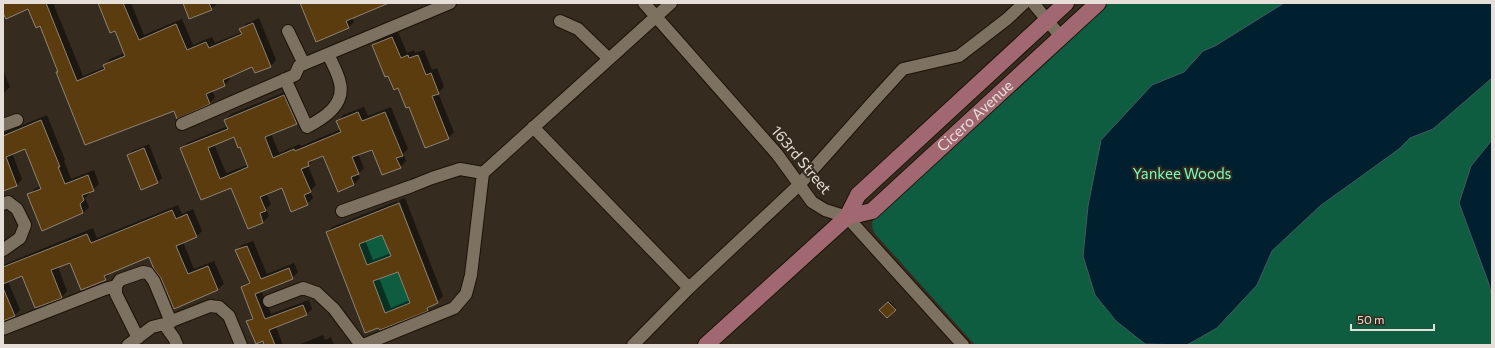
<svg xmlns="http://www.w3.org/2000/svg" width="1495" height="348" font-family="Commissioner,sans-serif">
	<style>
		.green { fill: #0e5d40 }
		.water { fill: #001f2f; stroke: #455961 }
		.shadow { fill: #0007; fill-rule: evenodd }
		.building { fill: #5a3c0e; stroke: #8f8374; fill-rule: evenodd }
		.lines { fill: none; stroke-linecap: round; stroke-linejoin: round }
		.minor-casing { stroke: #1c1307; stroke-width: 14 }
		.major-casing { stroke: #1c1307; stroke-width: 18 }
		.minor { stroke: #7d7162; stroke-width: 12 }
		.major { stroke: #a26871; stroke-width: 16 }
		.labels { text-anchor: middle; stroke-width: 4; stroke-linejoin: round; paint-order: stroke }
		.street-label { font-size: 15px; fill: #e6dfd7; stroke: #352b1e }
		.park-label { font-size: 15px; fill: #71fec0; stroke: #352b1e }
	</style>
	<rect width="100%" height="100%" fill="#352b1e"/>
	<path class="green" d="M1106 3H1492V345H975L876 235C871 228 871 223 875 215Z
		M382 235 391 256 367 265 359 244Z
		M398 272 410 303 385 313 373 281Z"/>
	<path class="water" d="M1284 3H1492V78L1433 129 1410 138 1399 149 1320 206 1272 251 1257 285 1217 328 1187 345 1145 344 1116 321 1095 295 1083 256 1088 206 1101 140 1152 85 1184 72 1203 51 1215 46Z
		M1492 140V297L1489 284 1459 203 1471 166Z"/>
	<path class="shadow" d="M3 3H53L83 76 105 67V65L110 59 125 53 116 30 100 3H131L144 35 182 19 193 45 212 37 215 43 242 32 241 29 246 24 259 18 276 60 271 66 255 72 253 66 229 76 230 79 225 85 212 90 215 97 210 103 178 117 174 109 85 144 59 71 40 25 28 8 3 10Z
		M184 3H217V4L211 9Z
		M306 3H387L352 17 354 22 349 27 316 40Z
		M398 32 407 53 414 50 415 53 424 50 432 70 437 68 444 87 438 93 454 132 448 138 409 106 398 87 389 75 373 45 379 39Z
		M3 70 10 87 3 93Z
		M290 90 303 118 297 123 271 134 279 153 300 144 301 146 341 129 338 121 343 115 364 107 368 116 391 107 408 149 403 154 406 161 400 167 372 148 358 154 364 168 358 174 360 178 354 184 338 190 324 155 314 159 308 166 316 185 310 191 313 198 307 204 282 187 266 193 271 204 266 209 269 216 263 222 248 228 232 187 202 199 181 149 187 143 228 126 225 120 231 114ZM235 136 248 165 226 173 214 144Z
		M47 115 65 160 64 161 71 179 94 170 99 184 93 190 89 192V194L85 198 89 207 83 213 43 230 29 195 34 189 41 186 25 148 12 153 22 179 17 185 3 190V133Z
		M149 144 162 178 158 182 141 189 128 155 132 151Z
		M405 198 443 296 437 302 433 304 427 310 380 329 327 232 332 227 397 201 436 301H438L399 200ZM383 233 391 253 373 260 365 240ZM398 270 410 300 391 308 379 278Z
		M178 205 182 214 193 209 202 231 196 237 183 242 194 269 214 261 224 284 218 289 174 307 162 277 150 256 110 273 105 279 71 261 58 267 67 291 62 297 36 307 23 275 8 281 20 310 14 316 3 320V265L93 228 97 238Z
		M253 241 267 274 294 263 298 272 292 278 261 290 271 314 309 300 312 309 307 314 276 327 283 345H265L263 340 248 322 253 316 242 287 250 281 236 251 242 245Z
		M890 302 896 308 887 317 881 310Z
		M323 335 325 340 331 337 334 345H298Z"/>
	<path class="building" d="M3 3H46L77 81 105 69 103 65 125 56 115 31 110 33 98 3H123L139 40 176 24 187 50 206 42 209 48 242 34 239 29 253 23 271 67 255 73 252 67 223 80 225 86 206 94 210 104 177 119 174 111 85 145 56 72H58L40 26 36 28 28 9 6 19 3 13Z
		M183 3H209L212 10 189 19Z
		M300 3H389L346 21 349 28 316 42Z
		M392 37 401 58 408 55 409 58 418 55 426 75 431 73 439 94 432 96 449 139 425 148 409 107 406 108 398 88 394 90 388 76 385 77 372 45Z
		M284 95 297 124 265 137 273 158 294 149 295 151 341 132 336 121 358 112 362 121 385 112 403 156 396 158 401 168 382 175 372 150 352 157 359 174 351 177 354 185 338 192 323 156 308 162 309 166 301 169 311 192 304 195 308 205 291 212 282 188 260 197 266 211 260 213 263 223 248 229 231 188 201 200 180 148 228 129 224 120ZM234 137 238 148 240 147 248 167 220 179 208 148Z
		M41 120 60 167H58L65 184 88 175 94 191 82 195 84 200 80 204 83 213 42 231 27 194 41 189 25 149 6 157 17 186 3 191V136Z
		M144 148 158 183 141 190 127 155Z
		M399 203 438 303 427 308 428 311 380 330 378 328 365 333 326 232ZM382 235 391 256 367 265 359 244ZM398 272 410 303 385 313 373 281Z
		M172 210 176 219 187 214 197 237 176 246 188 274 208 266 218 290 174 309 161 278 154 269 149 257 104 276 106 280 81 290 70 263 51 270 62 298 35 308 22 276 3 284V267L87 234 91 243Z
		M247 246 261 279 289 268 293 279 255 294 265 319 303 305 307 315 269 330 275 345H264L263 341 256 344 246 321 253 319 241 287 250 283 235 250Z
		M3 288 15 316 3 321Z
		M888 302 896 310 887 318 879 310Z"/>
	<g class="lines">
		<defs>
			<path id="minor" d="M644 3 777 154 812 202 825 210 847 217 963 345
				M1033 3 1061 37
				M560 21 578 29 609 59
				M288 31 304 64
				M285 79 307 127C324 118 345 105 340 83 338 73 332 63 328 54
				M182 124 295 75 299 66 450 3
				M3 125 17 120
				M533 127 689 288
				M3 204 8 202 17 209 25 225 20 238 3 250
				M342 211 412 186 432 178 460 169 483 173
				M269 301 303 288 317 293 334 309 361 345
				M164 324 174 338 177 345
				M3 329 105 289 116 286
				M138 338 116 294V286L120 280 143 272 148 273 154 281 171 322
				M128 345 152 327 164 324 210 306 219 307 229 316 241 345
				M363 345 454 308 466 294 471 275 483 173 671 3
				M633 345 689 288 799 185 872 103 903 69 959 56 1007 19 1024 3"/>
			<g id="major">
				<path id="s1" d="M847 217 872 211 1098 3"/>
				<path d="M706 345 847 217 858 195 1066 3"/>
			</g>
		</defs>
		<use href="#minor" class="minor-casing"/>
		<use href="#major" class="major-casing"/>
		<use href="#minor" class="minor"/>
		<use href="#major" class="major"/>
	</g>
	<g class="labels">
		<g class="street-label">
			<text dy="5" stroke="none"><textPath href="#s1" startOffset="166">Cicero Avenue</textPath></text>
			<text transform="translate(801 160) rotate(50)" y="5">163rd Street</text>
		</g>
		<g class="park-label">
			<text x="1182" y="179">Yankee Woods</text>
		</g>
	</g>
	<rect width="1495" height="348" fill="none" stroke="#e6dfd7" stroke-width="8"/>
	<path d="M1351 324v6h83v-6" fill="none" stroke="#e6dfd7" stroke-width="2"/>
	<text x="1357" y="324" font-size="12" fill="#e6dfd7" stroke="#352b1e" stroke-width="3" paint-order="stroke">50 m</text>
</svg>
